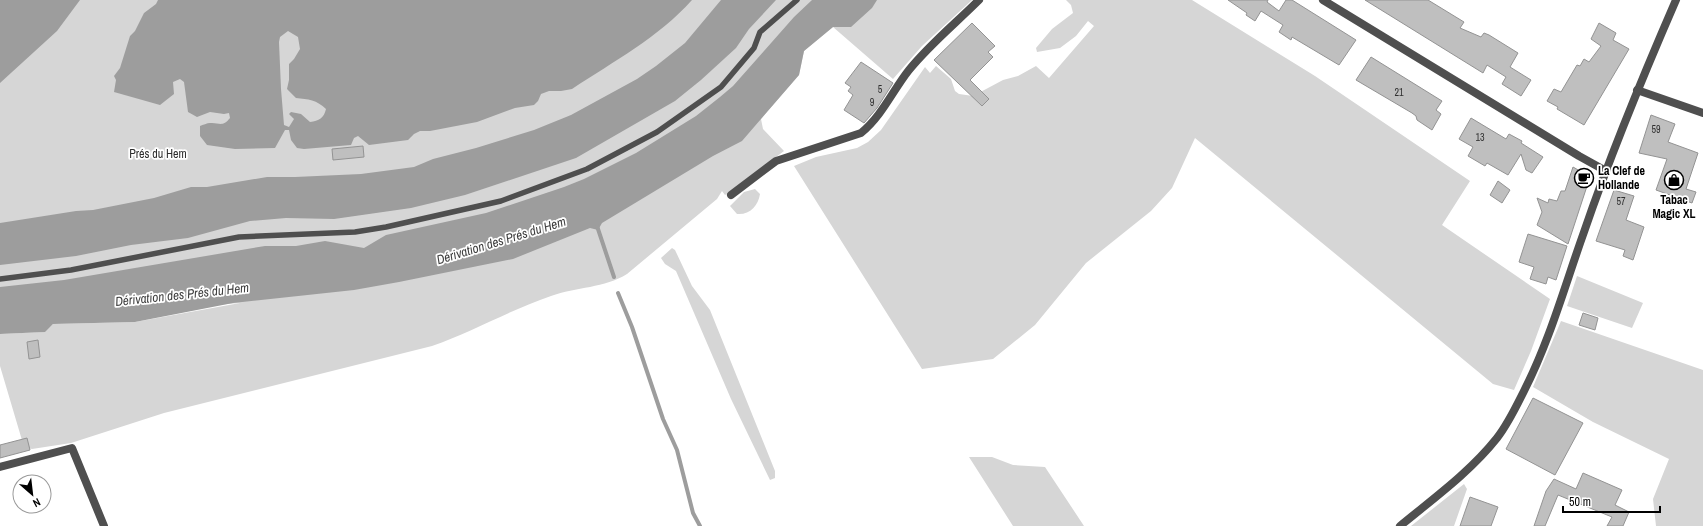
<svg xmlns="http://www.w3.org/2000/svg" width="1703" height="526" font-family="'Archivo Narrow',sans-serif">
	<style>
		.green { fill: #d6d6d6 }
		.water { fill: #9d9d9d; fill-rule: evenodd }
		.lines { fill: none; stroke-linecap: round; stroke-linejoin: round }
		.stream { stroke: #9d9d9d; stroke-width: 4 }
		.building { fill: #bfbfbf; stroke: #939393 }
		.service { stroke: #4f4f4f; stroke-width: 5.5 }
		.minor { stroke: #4f4f4f; stroke-width: 8 }
		.tertiary { stroke: #4f4f4f; stroke-width: 8 }
		.labels { text-anchor: middle; stroke-width: 3.5; stroke-linejoin: round; paint-order: stroke }
		.number-label { font-size: 10px; fill: #303030 }
		.park-label { font-size: 12px; fill: #2d2d2d; stroke: #fff }
		.poi-label { font-size: 12px; font-weight: bold; fill: #000; stroke: #fff; text-anchor: start }
		.water-label { font-size: 13px; font-style: italic; fill: #3e3e3e; stroke: #fff }
	</style>
	<rect width="100%" height="100%" fill="#fff"/>
	<path class="green" d="M0 0H972L922 46 893 79 833 27 804 51 799 75 761 119 763 129 784 151 725 195 722 191 717 199 627 274C605 288 576 287 551 296 510 310 472 332 432 346L164 413 71 443 32 449 24 447 0 366V334L44 332 53 324 135 322 240 303 0 322Z
		M1066 0H1192L1315 76 1470 181 1442 225 1550 299 1531 351 1514 390 1493 384 1195 138 1172 188 1151 211 1086 263 1035 325 993 359 922 369 794 166 816 157 857 148 868 142 881 130 925 67 930 73 936 66 951 79 955 91 959 94 973 96 1003 80 1018 76 1036 66 1049 78 1094 26 1088 21 1076 36 1060 48 1037 52 1036 48 1052 29 1073 13 1071 5Z
		M755 189 760 194C758 206 750 215 737 214L730 206 744 192Z
		M672 248 675 250 692 286 710 310 775 471V478L770 480 731 399 676 271 665 264 661 258Z
		M1577 276 1643 303 1632 328 1567 306Z
		M1561 321 1703 370V526H1656L1653 499 1669 459 1593 422 1533 387Z
		M969 457H992L1013 465 1045 467 1084 526H1013Z
		M1464 484 1467 489 1454 526H1411Z"/>
	<path class="water" d="M0 0H80L57 31 0 83Z
		M158 0H692C658 38 614 61 572 89L561 91H549L541 94 538 101 534 105 515 108 477 122 430 131H420L414 134 408 140 369 145 358 136 354 138 351 145 304 149 297 148 291 140 289 130H285L275 148 235 149 207 145 200 136V126C203 125 207 123 210 123 219 122 222 128 230 118L229 113 224 114 210 112 197 117 188 112 184 82 180 79 173 82 174 94 160 105 114 92 116 80 114 76 120 68 130 36 135 31 144 13 156 4ZM288 31 298 37 300 49 294 59 289 64V80L287 89 296 98C308 99 317 100 326 109 324 118 319 121 310 122L301 114 291 112 289 114 294 119 289 127 284 125 281 89 279 42 280 37Z
		M721 0H776L749 29 736 48 701 80 675 101 576 158 465 195 411 208 334 219 286 218 250 221 188 238 131 245 76 256 0 265V223L76 211 93 210 154 198 191 187H207L267 177H295L361 174 414 167 433 159 476 148 534 130 571 115 637 79 656 66 685 43Z
		M812 0H877L872 8 851 27H833L804 51 799 75 742 141 713 156 602 223 598 230 590 228 513 259 399 282 354 290 233 303 135 322 53 324 45 332 0 334V287L64 280 265 246H296L325 241 364 248 386 235 486 213 564 187 584 179 636 153 696 116 720 97 733 86 794 17Z"/>
	<g class="lines">
		<path class="stream" d="M597 226 614 277
			M618 293 632 327 663 419 677 450 693 513 700 526"/>
	</g>
	<path class="building" d="M1228 0H1268L1267 2 1279 11 1286 0H1292L1356 40 1339 65 1292 37 1291 40 1279 32 1283 25 1261 11 1255 21 1246 15 1247 13Z
		M1365 0H1428L1464 22 1460 28 1481 37 1484 33 1489 35 1518 53 1510 67 1531 80 1521 96 1502 84 1506 77 1487 65 1483 73Z
		M972 23 995 46 988 52 993 57 970 80 989 99 982 106 934 60Z
		M1599 23 1616 33 1613 40 1629 49 1584 125 1557 109 1558 107 1547 101 1554 89 1561 92 1577 65 1580 66 1584 59 1589 62 1601 46 1591 39Z
		M1371 57 1442 101 1436 110 1441 114 1432 130 1417 120 1416 116 1412 113 1356 80Z
		M861 62 893 83 877 108 864 123 844 110 853 95 848 91 851 87 845 83Z
		M1651 115 1675 124 1668 142 1698 153 1686 189 1696 192 1692 203 1656 190 1667 159 1639 153Z
		M1471 118 1506 139 1509 134 1522 141 1521 143 1543 157 1532 173 1526 170 1521 154 1508 175 1487 163 1485 166 1468 156 1473 147 1459 139Z
		M363 146 364 157 333 160 332 149Z
		M1573 167 1587 175 1589 180 1568 244 1537 225 1542 212 1537 198 1548 203 1549 199 1557 201 1561 191H1565Z
		M1498 181 1510 190 1502 203 1490 195Z
		M1614 190 1634 196 1626 220 1644 227 1633 260 1623 256 1625 250 1596 241Z
		M1528 234 1567 246 1556 280 1548 277 1546 284 1530 279 1534 267 1519 262Z
		M1583 313 1598 318 1595 330 1579 325Z
		M38 340 40 357 29 359 27 342Z
		M1533 398 1583 423 1555 475 1506 449Z
		M27 438 30 450 0 458V445Z
		M1583 473 1622 490 1615 505 1629 512 1623 526H1607L1612 517 1558 495 1545 526H1534L1546 491 1554 479 1576 489Z
		M1470 497 1498 507 1491 526H1460Z"/>
	<g class="lines">
		<path class="service" d="M0 279 71 270 239 237 355 232 386 227 501 201 587 169 657 132 721 87 754 48 760 32 797 0"/>
		<path class="minor" d="M1323 0 1579 156 1606 171
			M1637 90 1703 113
			M731 195 776 161 861 133C882 116 893 90 909 70 930 44 956 23 979 0
			M0 467 72 448 104 526"/>
		<path class="tertiary" d="M1400 526C1434 498 1470 472 1497 438 1508 424 1516 407 1524 391 1550 340 1565 285 1584 232 1611 153 1643 76 1676 0"/>
	</g>
	<defs>
		<symbol id="cafe-ring" viewBox="-11 -11 22 22"><circle r="9.5" fill="#fff" stroke="#000" stroke-width="1.5"/><path d="M-5.5-4.5H6V0H3Q3 3.5 0 3.5H-2.5Q-5.5 3.5-5.5 0ZM3-3.2v2h1.7v-2ZM-6 4.5H4V6H-6Z" fill="#000"/></symbol>
		<symbol id="shop-ring" viewBox="-11 -11 22 22"><circle r="9.5" fill="#fff" stroke="#000" stroke-width="1.5"/><path d="M-5-2.5h2.3a2.7 3.5 0 0 1 5.4 0H5L5.5 6h-11ZM-1.5-2.5h3a1.5 2.3 0 0 0-3 0Z" fill="#000"/></symbol>
	</defs>
	<g fill-rule="evenodd">
		<use href="#cafe-ring" x="1573" y="167" width="22" height="22"/>
		<use href="#shop-ring" x="1663" y="169" width="22" height="22"/>
	</g>
	<g class="labels">
		<g class="number-label">
			<text x="880" y="93">5</text>
			<text x="1399" y="96">21</text>
			<text x="872" y="106">9</text>
			<text x="1656" y="133">59</text>
			<text x="1480" y="141">13</text>
			<text x="1621" y="205">57</text>
		</g>
		<g class="park-label">
			<text x="158" y="158">Prés du Hem</text>
		</g>
		<g class="poi-label">
			<text x="1598" y="175">La Clef de<tspan x="1598" dy="14">Hollande</tspan></text>
			<text x="1674" y="204" text-anchor="middle">Tabac<tspan x="1674" dy="14">Magic XL</tspan></text>
		</g>
		<g class="water-label">
			<text transform="translate(501 240) rotate(-17)" y="5">Dérivation des Prés du Hem</text>
			<text transform="translate(182 294) rotate(-6)" y="5">Dérivation des Prés du Hem</text>
		</g>
	</g>
	<g transform="translate(32 494) rotate(152)"><circle r="19" fill="#ffffff" stroke="#999999"/>
	<path d="M0-3L7 15L0 10L-7 15Z" fill="#000000"/>
	<text y="-6" font-size="11" font-weight="bold" text-anchor="middle" fill="#000000">N</text>
	</g>
	<path d="M1563 506v6h97v-6" fill="none" stroke="#000000" stroke-width="2"/>
	<text x="1569" y="506" font-size="12" fill="#000000" stroke="#ffffff" stroke-width="3" paint-order="stroke">50 m</text>
</svg>
